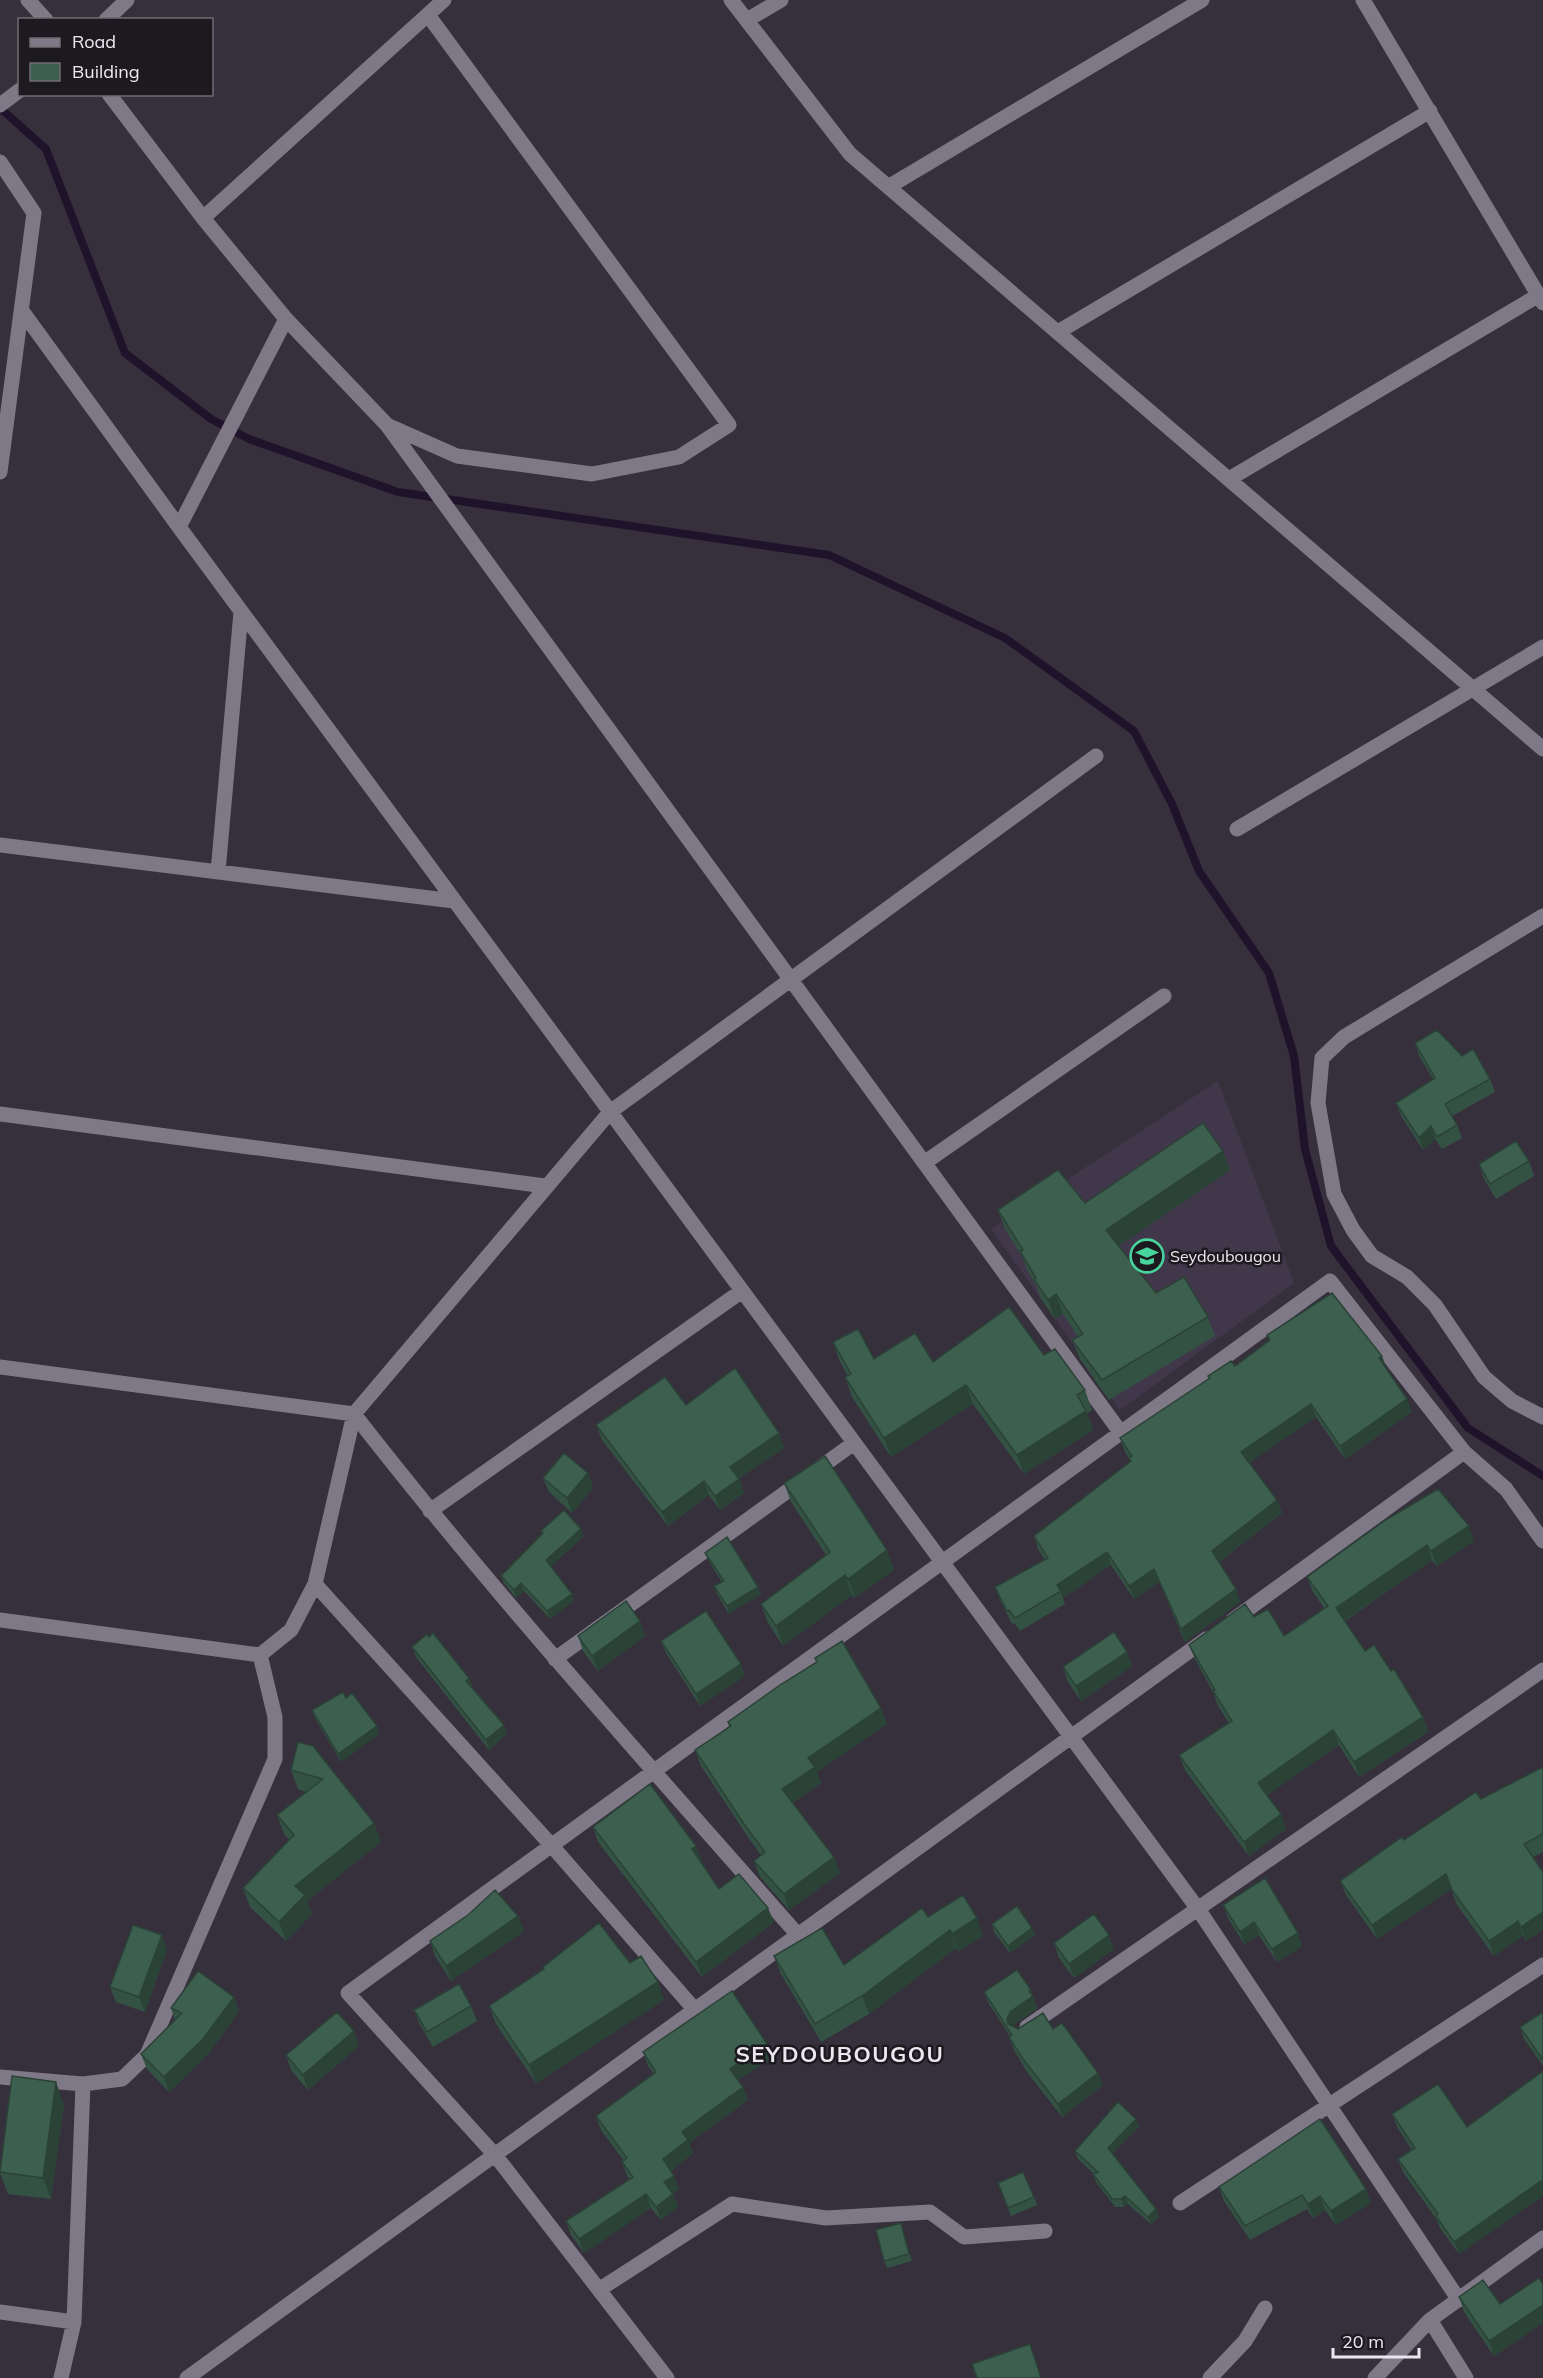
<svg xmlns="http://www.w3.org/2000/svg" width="1543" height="2378" font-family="Mulish,sans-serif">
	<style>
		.built { fill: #40384a }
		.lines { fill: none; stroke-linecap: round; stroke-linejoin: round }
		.stream { stroke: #1f132b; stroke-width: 8 }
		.minor { stroke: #7f7987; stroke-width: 15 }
		.wall { fill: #345244 }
		.shaded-wall { fill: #2b4237 }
		.building { fill: #3d5f4f; stroke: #2b4237; stroke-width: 1.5 }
		.labels { text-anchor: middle; stroke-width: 5; stroke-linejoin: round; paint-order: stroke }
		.poi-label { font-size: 16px; fill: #ebe7ef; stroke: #1c191f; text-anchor: start }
		.district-label { font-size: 22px; font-weight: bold; letter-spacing: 1.5px; fill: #ebe7ef; stroke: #1c191f }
	</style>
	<rect width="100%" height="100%" fill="#36303d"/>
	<path class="built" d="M1218 1081 1294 1283 1120 1410 991 1229Z"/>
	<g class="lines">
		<path class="stream" d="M0 108 46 149 125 353 211 419 249 439 398 492 829 555 1005 638 1134 731 1172 804 1199 871 1269 973 1294 1056 1305 1149 1331 1246 1468 1428 1543 1476"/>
		<path class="minor" d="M28 0 46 20
			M731 0 850 154 1543 749
			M1363 0 1543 303
			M106 20 127 0
			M747 20 781 0
			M109 94 203 218 286 319 387 425 1121 1433
			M0 105 20 90
			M0 162 34 213 0 472
			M888 187 1202 0
			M203 218 444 0
			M22 311 179 527 1198 1909 1459 2300
			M1058 332 1430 111
			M387 425 457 456 592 474 679 457 729 425 428 15
			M1229 479 1539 295
			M179 527 286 319
			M1237 829 1543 647
			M0 845 454 901
			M218 872 241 612
			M1543 916 1344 1037 1322 1058 1318 1103 1334 1194 1353 1230 1372 1256 1407 1277 1435 1305 1484 1377 1512 1401 1543 1417
			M0 1114 545 1186
			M924 1163 1164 996
			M0 1367 354 1414C494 1594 647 1763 798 1935
			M430 1511 742 1291
			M315 1584 552 1846 695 2010
			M0 1620 260 1655 291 1630 315 1584 354 1414 610 1112 1096 756
			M1233 1620 1464 1452
			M555 1659 854 1443
			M1027 2027 1543 1670
			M0 2077 83 2084 122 2079 147 2055 275 1759V1717L260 1655
			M1180 2203 1543 1965
			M600 2289 732 2204 826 2218 930 2212 964 2237 1045 2231
			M0 2312 74 2322
			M1430 2320 1466 2378
			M61 2378 74 2322 83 2084
			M187 2378 1206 1639
			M667 2378 495 2155 348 1993 1330 1281 1464 1452 1506 1489 1543 1541
			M1210 2378 1245 2341 1265 2308
			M1375 2378 1430 2320 1543 2238"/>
	</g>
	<path class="wall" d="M1415 1043 1462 1056 1490 1079 1495 1092 1452 1116 1457 1125 1462 1138 1442 1149 1435 1139 1423 1150 1401 1116 1396 1103 1433 1079 1419 1056Z
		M1223 1151 1230 1170 1119 1246 1156 1293 1208 1317 1215 1336 1109 1400 1080 1359 1072 1340 1078 1337 1063 1314 1055 1319 1041 1299 1036 1285 1027 1270 1023 1258 1005 1229 998 1210 1085 1203Z
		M1529 1161 1534 1176 1496 1199 1484 1179 1479 1164Z
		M1267 1335 1386 1369 1412 1412 1345 1459 1316 1417 1249 1463 1277 1500 1282 1513 1219 1562 1236 1589 1240 1602 1185 1642 1159 1582 1134 1599 1111 1565 1063 1598 1065 1604 1020 1631 1014 1623 1012 1624 1000 1600 995 1587 1045 1560 1038 1549 1034 1536 1131 1462 1125 1452 1120 1438 1209 1379 1208 1376 1235 1366 1269 1340Z
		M833 1342 874 1359 933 1362 1044 1355 1085 1390 1092 1410 1087 1413 1093 1430 1024 1474 973 1404 891 1457 852 1397 845 1377 848 1376 840 1362Z
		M686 1405 779 1433 784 1448 739 1478 744 1493 720 1510 709 1495 668 1526 602 1440 596 1425Z
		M588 1473 593 1488 572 1513 549 1492 543 1478Z
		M784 1483 887 1550 894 1570 855 1598 852 1595 783 1646 768 1623 761 1604 826 1555 791 1502Z
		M1384 1521 1474 1541 1437 1566 1432 1560 1345 1621 1365 1651 1391 1671 1423 1717 1428 1732 1359 1777 1339 1745 1267 1795 1286 1829 1249 1856 1185 1770 1179 1755 1229 1723 1218 1706 1213 1692 1195 1659 1189 1645 1254 1617 1284 1636 1324 1608 1313 1592 1307 1577Z
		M541 1531 584 1536 551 1566 572 1594 574 1601 550 1619 524 1591 516 1598 504 1583 501 1576 542 1534Z
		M705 1553 758 1587 761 1594 729 1614 717 1594 714 1586 722 1582 708 1560Z
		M640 1621 645 1636 598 1671 583 1651 578 1636Z
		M661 1641 745 1676 700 1706 666 1653Z
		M412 1647 469 1678 473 1688 504 1725 507 1734 489 1750 416 1657Z
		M1127 1652 1132 1666 1081 1701 1068 1682 1063 1667Z
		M815 1658 887 1724 817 1772 821 1783 792 1803 834 1857 840 1873 789 1910 760 1877 754 1861 761 1855 750 1840 701 1766 695 1750 729 1727 728 1722 816 1663Z
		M346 1698 379 1734 341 1762 315 1718 312 1710Z
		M298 1742 374 1823 381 1842 307 1901 312 1914 286 1941 250 1907 243 1888 289 1840 284 1834 277 1815 306 1792 298 1789 291 1770Z
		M1543 1767V1852L1533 1857 1543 1872V1930L1526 1941 1523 1936 1494 1956 1457 1905 1451 1889 1377 1939 1346 1895 1340 1881 1481 1799Z
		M593 1827 702 1860 700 1861 719 1889 774 1922 702 1977 598 1842Z
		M1223 1905 1302 1946 1277 1962 1259 1935 1244 1944 1228 1918Z
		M468 1915 518 1916 524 1931 451 1981 435 1956 430 1941Z
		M928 1917 983 1936 958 1952 956 1948 869 2014 821 2042 781 1974 774 1956 844 1965Z
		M992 1924 1032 1928 1035 1935 1010 1953 994 1932Z
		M1054 1943 1114 1949 1074 1978 1059 1958Z
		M167 1950 145 2012 116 2002 110 1987Z
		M630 1963 658 1982 664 2000 536 2083 496 2024 489 2006 544 1969 543 1967Z
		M1031 1990 1037 2009 1015 2024 1014 2027 1018 2029H1053L1098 2073 1103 2085 1062 2117 1027 2072 1014 2050 1009 2037 1010 2036 989 2004 984 1992Z
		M234 1997 239 2011 209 2053 169 2092 147 2069 141 2054 175 2020 171 2008Z
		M471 2006 477 2021 433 2047 420 2025 414 2010Z
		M1543 2012V2066L1524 2039 1520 2027Z
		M767 2044 772 2058 738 2080 743 2087 748 2100 689 2143 693 2153 671 2171 679 2189 673 2193 678 2207 661 2220 651 2208 584 2253 571 2235 566 2221 630 2179 627 2176 622 2162 624 2161 601 2130 596 2116 654 2074 648 2066 643 2052Z
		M359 2046 308 2090 291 2070 286 2055Z
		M1543 2071V2196L1459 2254 1440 2228 1437 2220 1403 2172 1398 2159 1412 2150 1397 2127 1392 2114 1467 2127Z
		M64 2104 51 2199 8 2194 0 2173V2169Z
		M1136 2119 1139 2127 1112 2153 1156 2209 1159 2217 1151 2224 1128 2204 1124 2207H1115L1096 2182 1093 2174H1094L1078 2159 1075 2151Z
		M1320 2119 1371 2203 1336 2225 1325 2210 1313 2218 1307 2209 1250 2240 1224 2201 1219 2187Z
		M998 2183 1034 2197 1037 2205 1011 2216Z
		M903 2231 912 2261 887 2268 884 2261Z
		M1543 2284V2323L1494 2356 1464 2312 1459 2297 1500 2304Z"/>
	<path class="shaded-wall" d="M1431 1126 1435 1139 1423 1150 1419 1138Z
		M1223 1151 1230 1170 1113 1250 1106 1230Z
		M1056 1294 1063 1314 1055 1319 1048 1300Z
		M1382 1356 1387 1369 1379 1358Z
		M966 1385 973 1404 891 1457 884 1438Z
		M1407 1399 1412 1412 1345 1459 1340 1446Z
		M1311 1404 1316 1417 1246 1465 1241 1452Z
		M1086 1411 1093 1430 1024 1474 1017 1455Z
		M779 1433 784 1448 735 1481 730 1467Z
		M588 1473 593 1488 572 1513 567 1498Z
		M739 1479 744 1493 720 1510 715 1496Z
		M704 1481 709 1495 668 1526 662 1512Z
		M1277 1500 1282 1513 1216 1564 1212 1551Z
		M1469 1526 1474 1541 1437 1566 1431 1551Z
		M581 1529 584 1536 549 1568 546 1560Z
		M1427 1545 1432 1560 1341 1623 1336 1608Z
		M887 1550 894 1570 855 1598 848 1579Z
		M1107 1552 1111 1565 1063 1598 1057 1585Z
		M1154 1569 1159 1582 1134 1599 1129 1586Z
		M845 1575 852 1595 783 1646 776 1626Z
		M521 1583 524 1591 516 1598 514 1590Z
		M758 1587 761 1594 729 1614 727 1606Z
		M1236 1589 1240 1602 1185 1642 1181 1629Z
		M572 1594 574 1601 550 1619 547 1611Z
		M640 1621 645 1636 598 1671 592 1656Z
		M1127 1652 1132 1666 1081 1701 1076 1686Z
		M741 1664 745 1676 700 1706 696 1694Z
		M469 1678 473 1688 466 1681Z
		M881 1708 887 1724 817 1772 821 1783 788 1805 782 1789 808 1758Z
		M1423 1717 1428 1732 1359 1777 1354 1762Z
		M504 1725 507 1734 489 1750 486 1740Z
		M377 1726 379 1734 341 1762 338 1754Z
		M1333 1730 1339 1745 1263 1798 1258 1783Z
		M1281 1814 1286 1829 1249 1856 1244 1842Z
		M374 1823 381 1842 307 1901 312 1914 286 1941 279 1922 295 1886Z
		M696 1846 702 1860 697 1864 692 1849Z
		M834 1857 840 1873 789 1910 784 1894Z
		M1446 1874 1451 1889 1377 1939 1372 1925Z
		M768 1908 774 1922 702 1977 696 1962Z
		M1543 1912V1930L1526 1941 1521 1927Z
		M518 1916 524 1931 451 1981 446 1966Z
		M977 1918 983 1936 958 1952 952 1934Z
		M1518 1921 1523 1936 1494 1956 1489 1941Z
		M1254 1922 1259 1935 1244 1944 1240 1932Z
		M1032 1928 1035 1935 1010 1953 1008 1946Z
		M950 1930 956 1948 869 2014 862 1996Z
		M1298 1933 1302 1946 1277 1962 1272 1949Z
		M162 1935 167 1950 145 2012 139 1997Z
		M1109 1935 1114 1949 1074 1978 1069 1964Z
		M658 1982 664 2000 536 2083 529 2065Z
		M1031 1990 1037 2009 1015 2024 1011 2032 1007 2020 1010 2012Z
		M234 1997 239 2011 209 2053 169 2092 164 2077Z
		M354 2031 359 2046 308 2090 303 2075Z
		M767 2044 772 2058 735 2082 730 2069Z
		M1098 2073 1103 2085 1062 2117 1058 2104Z
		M56 2082 64 2104 51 2199 43 2178Z
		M743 2087 748 2100 689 2143 693 2153 668 2173 663 2159 682 2132Z
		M1136 2119 1139 2127 1111 2155 1108 2148Z
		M674 2176 679 2189 669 2195 664 2182Z
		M1541 2181 1543 2186V2196L1459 2254 1454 2242Z
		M1366 2189 1371 2203 1336 2225 1331 2211Z
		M646 2194 651 2208 584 2253 579 2239Z
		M673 2194 678 2207 661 2220 656 2207Z
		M1125 2196 1128 2204 1124 2207 1121 2199Z
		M1320 2196 1325 2210 1313 2218 1308 2204Z
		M1156 2209 1159 2217 1151 2224 1148 2217Z
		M1543 2305V2323L1494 2356 1489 2341Z"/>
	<path class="building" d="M1437 1030 1462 1056 1473 1049 1490 1079 1445 1104 1457 1125 1437 1137 1431 1126 1419 1138 1396 1103 1435 1078 1415 1043Z
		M1203 1123 1223 1151 1106 1230 1156 1293 1184 1277 1208 1317 1102 1380 1072 1340 1083 1334 1056 1294 1048 1300 1034 1279 1036 1278 1020 1251 1023 1250 998 1210 1058 1170 1085 1203Z
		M1516 1141 1529 1161 1490 1184 1479 1164Z
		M1332 1293 1382 1356 1379 1358 1407 1399 1340 1446 1311 1404 1241 1452 1277 1500 1212 1551 1236 1589 1181 1629 1154 1569 1129 1586 1107 1552 1057 1585 1061 1591 1015 1618 1009 1610 1007 1611 995 1587 1048 1558 1034 1536 1131 1461 1129 1458 1132 1456 1120 1438 1210 1378 1208 1376 1231 1361 1235 1366 1270 1340 1267 1335Z
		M1009 1307 1044 1355 1055 1349 1085 1390 1077 1395 1086 1411 1017 1455 966 1385 884 1438 845 1377 851 1374 833 1342 858 1329 874 1359 915 1333 933 1362Z
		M735 1368 779 1433 730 1467 739 1479 715 1496 704 1481 662 1512 596 1425 665 1377 686 1405Z
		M564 1453 588 1473 567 1498 543 1478Z
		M825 1456 887 1550 848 1579 845 1575 776 1626 761 1604 830 1552 784 1483Z
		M1438 1489 1469 1526 1431 1551 1427 1545 1336 1608 1365 1651 1374 1645 1391 1671 1394 1669 1423 1717 1354 1762 1333 1730 1258 1783 1281 1814 1244 1842 1179 1755 1232 1721 1213 1691 1215 1690 1189 1645 1245 1604 1254 1617 1268 1609 1284 1636 1328 1606 1307 1577 1384 1521Z
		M564 1510 581 1529 546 1560 572 1594 547 1611 521 1583 514 1590 501 1576 543 1533 541 1531Z
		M727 1537 758 1587 727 1606 714 1586 724 1581 705 1553Z
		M626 1601 640 1621 592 1656 578 1636Z
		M706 1611 741 1664 696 1694 661 1641Z
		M1114 1632 1127 1652 1076 1686 1063 1667Z
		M433 1633 469 1678 466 1681 504 1725 486 1740 412 1647 427 1634 429 1637Z
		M842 1641 881 1708 808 1758 815 1767 782 1789 834 1857 784 1894 754 1861 765 1852 744 1824 695 1750 731 1726 728 1722 780 1685 817 1662 815 1658Z
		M343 1692 346 1698 352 1693 377 1726 338 1754 312 1710Z
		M298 1742 313 1746 374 1823 295 1886 305 1895 279 1922 243 1888 294 1835 277 1815 323 1779 291 1770Z
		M1543 1767V1834L1524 1844 1543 1872V1912L1521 1927 1518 1921 1489 1941 1452 1890 1446 1874 1372 1925 1340 1881 1402 1837 1404 1840 1476 1792 1481 1799Z
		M650 1784 696 1846 692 1849 719 1889 739 1874 768 1908 696 1962 593 1827Z
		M1265 1878 1298 1933 1272 1949 1254 1922 1240 1932 1223 1905Z
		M495 1890 518 1916 446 1966 430 1941 468 1915Z
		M963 1895 977 1918 952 1934 950 1930 862 1996 815 2024 774 1956 822 1928 844 1965 922 1908 928 1917Z
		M1017 1906 1032 1928 1008 1946 992 1924Z
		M1094 1914 1109 1935 1069 1964 1054 1943Z
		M599 1923 630 1963 641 1956 658 1982 529 2065 489 2006 544 1969 543 1967Z
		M133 1925 162 1935 139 1997 110 1987Z
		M1017 1970 1031 1990 1029 1991 1033 1996 1010 2012 1007 2020 1008 2024 1018 2029 1043 2013 1053 2029 1062 2023 1098 2073 1058 2104 1023 2059 1009 2037 1012 2035 984 1992Z
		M198 1971 234 1997 203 2039 164 2077 141 2054 182 2013 171 2008Z
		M459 1984 471 2006 427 2032 414 2010Z
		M732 1991 767 2044 730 2069 743 2087 682 2132 688 2140 663 2159 674 2176 664 2182 673 2194 656 2207 646 2194 579 2239 566 2221 633 2177 622 2162 627 2158 596 2116 656 2072 643 2052Z
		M337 2012 354 2031 303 2075 286 2055Z
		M1543 2012V2060L1520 2027Z
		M1543 2071V2184L1541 2181 1454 2242 1436 2216 1438 2214 1398 2159 1415 2148 1392 2114 1438 2084 1467 2127Z
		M12 2076 56 2082 43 2178 0 2172Z
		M1118 2102 1136 2119 1108 2148 1156 2209 1148 2217 1125 2196 1121 2199H1112L1093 2174 1098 2172 1075 2151Z
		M1320 2119 1366 2189 1331 2211 1320 2196 1308 2204 1302 2195 1245 2226 1219 2187Z
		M1023 2172 1034 2197 1008 2208 998 2183Z
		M901 2223 909 2254 884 2261 876 2230Z
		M1539 2278 1543 2284V2305L1489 2341 1459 2297 1483 2280 1500 2304Z
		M1030 2344 1041 2378H977L972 2364Z"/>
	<defs>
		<symbol id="school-ring" viewBox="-11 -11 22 22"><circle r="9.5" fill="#1c191f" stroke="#48d49d" stroke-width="1.5"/><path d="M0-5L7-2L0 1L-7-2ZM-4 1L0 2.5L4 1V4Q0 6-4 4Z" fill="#48d49d"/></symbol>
	</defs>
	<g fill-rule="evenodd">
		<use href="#school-ring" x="1128" y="1237" width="38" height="38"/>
	</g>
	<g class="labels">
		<g class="poi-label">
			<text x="1170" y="1262">Seydoubougou</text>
		</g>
		<g class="district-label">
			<text x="840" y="2062">SEYDOUBOUGOU</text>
		</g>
	</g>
	<rect x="18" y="18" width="195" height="78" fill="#1c191f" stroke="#6f6b72" stroke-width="1.5"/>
	<rect x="30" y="38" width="30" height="9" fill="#7f7987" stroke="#6f6b72" stroke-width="1.5"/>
	<text x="72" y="48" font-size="18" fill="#ebe7ef">Road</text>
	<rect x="30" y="63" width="30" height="18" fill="#3d5f4f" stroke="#6f6b72" stroke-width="1.5"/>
	<text x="72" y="78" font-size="18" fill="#ebe7ef">Building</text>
	<path d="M1333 2348v9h86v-9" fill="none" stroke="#ebe7ef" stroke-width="3"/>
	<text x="1342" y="2348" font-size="18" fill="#ebe7ef" stroke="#1c191f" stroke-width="4.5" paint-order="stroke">20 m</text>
</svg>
